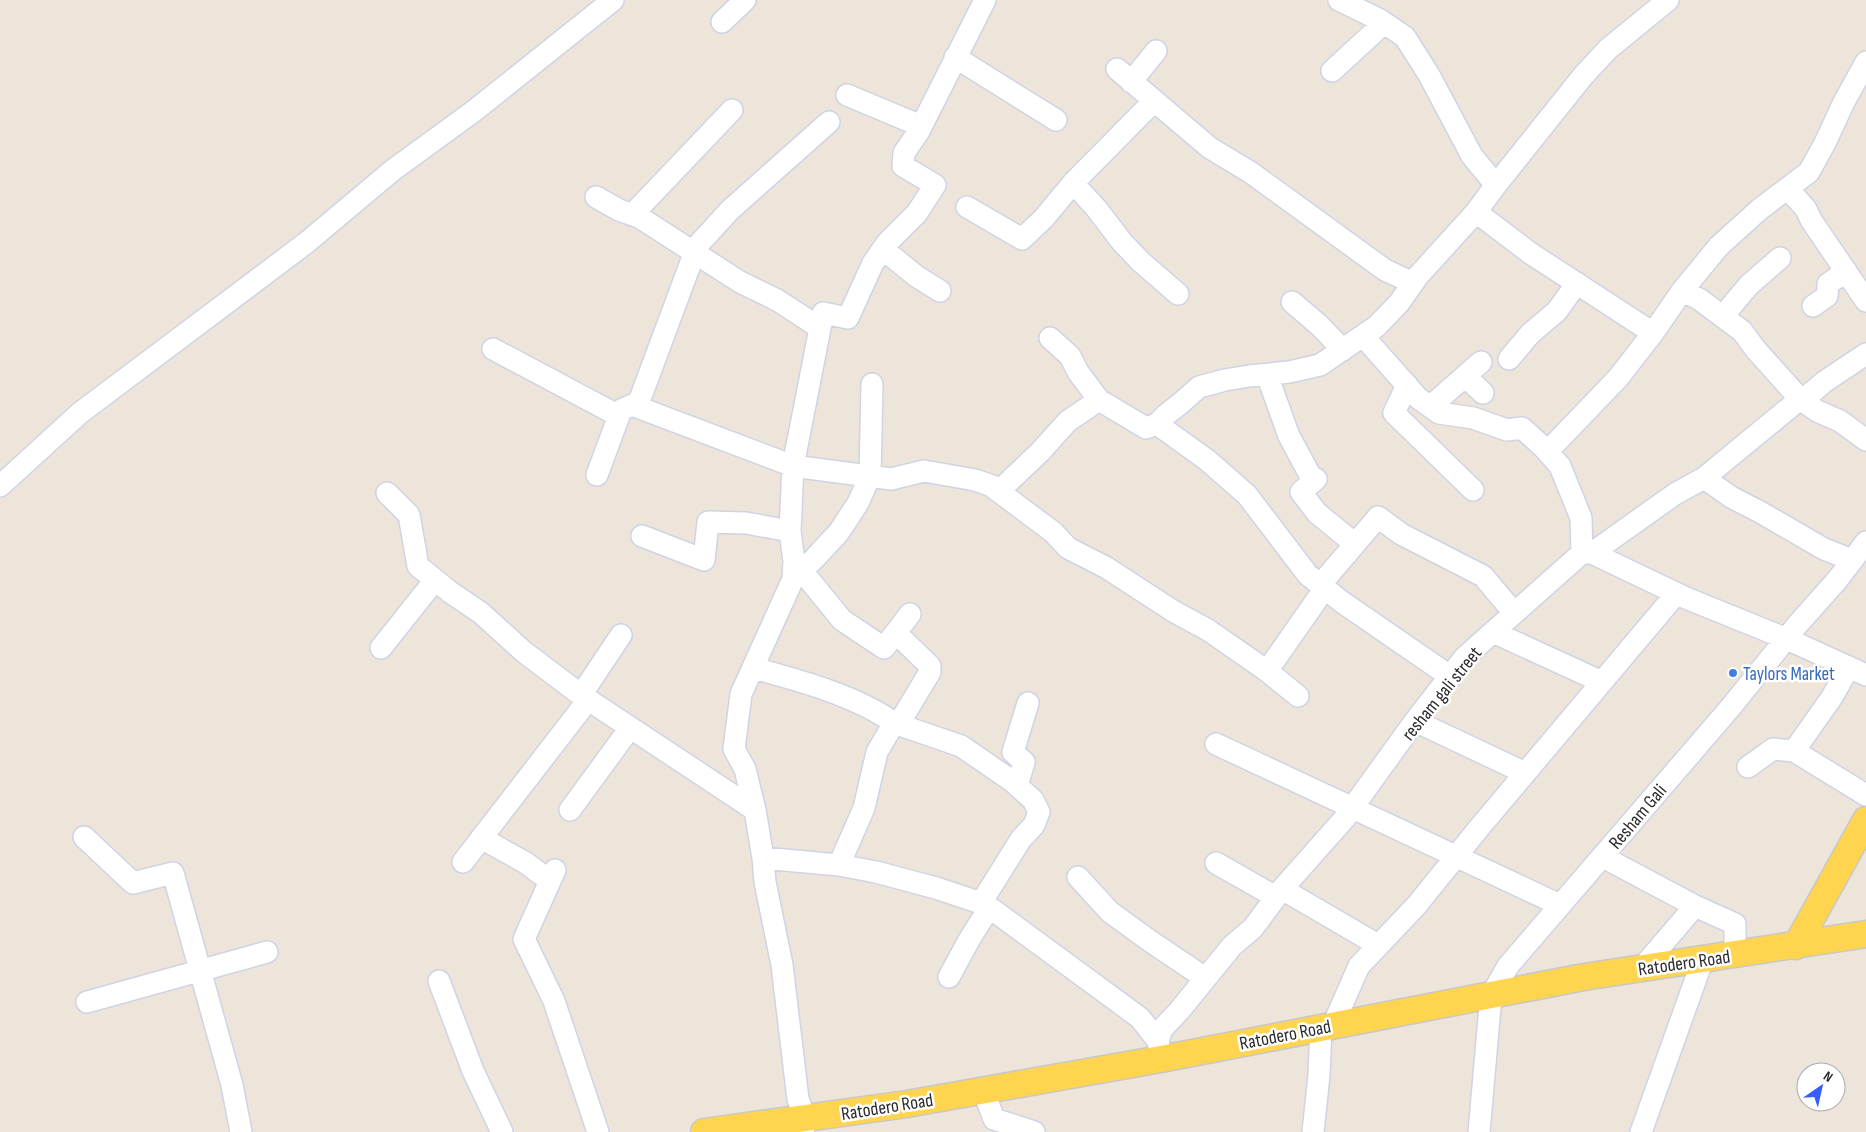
<svg xmlns="http://www.w3.org/2000/svg" width="1866" height="1132" font-family="'Sofia Sans Condensed',sans-serif">
	<style>
		.lines { fill: none; stroke-linecap: round; stroke-linejoin: round }
		.minor-casing { stroke: #cfd3e5; stroke-width: 24 }
		.major-casing { stroke: #c8c8c8; stroke-width: 29 }
		.minor { stroke: #fff; stroke-width: 21 }
		.major { stroke: #ffd44e; stroke-width: 26 }
		.shop-dot { fill: #3f7fe0; stroke: #fff; stroke-width: 2 }
		.labels { text-anchor: middle; stroke-width: 5; stroke-linejoin: round; paint-order: stroke }
		.shop-label { font-size: 19px; fill: #366cbe; stroke: #fff; text-anchor: start }
		.street-label { font-size: 19px; fill: #2a2a2a; stroke: #fff }
	</style>
	<rect width="100%" height="100%" fill="#eee5da"/>
	<g class="lines">
		<defs>
			<path id="minor" d="M1339 0 1380 20 1405 37 1429 75 1472 156 1496 185
				M722 22 745 0
				M955 57 1056 120
				M1117 69 1210 148 1250 172 1385 270 1413 283
				M1332 71 1384 23
				M1131 82 1156 51
				M847 95 921 126
				M1073 183 1096 208 1122 242 1140 261 1178 294
				M1788 189 1806 209 1811 220 1866 301
				M596 197 619 210 639 217 740 282 777 300 820 328
				M967 207 1022 239 1044 218 1073 183 1154 101
				M1476 212 1530 253 1653 333
				M632 215 732 110
				M883 249 916 276 940 291
				M1682 291 1699 299 1742 331 1756 350 1800 399 1817 411 1840 421 1866 440
				M1292 302 1319 325 1343 350
				M1813 306 1827 296 1828 284 1846 271
				M1723 316 1749 285 1780 258
				M1363 336 1418 398 1439 413 1473 418 1507 430 1522 428 1543 447 1560 466 1581 518 1582 553
				M1050 338 1070 356 1078 372 1099 400 1146 428 1157 424 1167 414 1181 403 1199 387 1225 380 1249 376 1289 372 1320 365 1377 326 1399 303 1418 276 1476 212 1496 185 1583 76 1608 49 1668 0
				M493 349 619 416
				M1509 359 1530 334 1557 311 1577 283
				M1267 375 1289 436 1311 477 1316 479 1301 492 1317 513 1355 544 1378 517 1401 534 1483 576 1514 613
				M1465 376 1483 393
				M1407 385 1394 413 1473 490
				M1431 406 1481 362
				M637 407 697 246 730 210 829 122
				M1157 424 1207 460 1247 495 1308 575 1342 602 1451 677
				M1548 451 1618 378 1653 333 1682 291 1719 246 1760 209 1809 172 1825 143 1844 102 1866 62
				M597 475 621 410 632 405 793 466 891 479 924 471 975 480 1001 489 1040 452 1068 421 1099 400
				M1704 478 1731 497 1760 512 1824 549 1852 560
				M990 485 1053 532 1068 548 1107 568 1173 611 1208 630 1267 671 1298 696
				M0 486 80 413 306 243 393 170 474 111 613 0
				M387 493 409 515 418 566 450 592 481 613 524 652 581 695 755 810
				M642 536 704 560 708 522 746 523 790 531
				M1592 553 1675 494 1704 478 1800 399 1810 394 1824 382 1866 354
				M802 571 842 620 884 648 910 614
				M793 579 814 559 839 532 858 503 870 476 872 384
				M1320 585 1355 544
				M1493 632 1602 682
				M896 633 930 666V672L898 725
				M381 648 435 580
				M753 668C798 680 857 696 894 723L877 752 864 808 839 865
				M1267 671 1325 588
				M581 695 621 635
				M1415 721 1525 773
				M894 723 961 746 1012 781 1033 800 1039 812 1034 825 1021 839 981 903
				M1216 744 1560 905
				M1794 751 1832 697 1849 667
				M1748 767 1773 749 1794 751 1866 795
				M1017 786 1024 762 1013 752 1028 703
				M570 810 630 728
				M84 837 133 883 173 873 232 1085 241 1132
				M481 838 526 863 550 881
				M1603 857 1695 906 1642 968
				M763 858 839 865 876 872 936 888 981 903 993 910 1140 1018 1158 1041 1160 1052
				M463 862 588 700
				M1216 863 1276 897
				M555 870 524 939 554 1001 598 1132
				M1078 877 1110 912 1150 941 1205 978
				M1282 889 1378 945
				M1695 906 1735 924V954
				M949 977 969 940 989 908
				M439 981 473 1071 502 1132
				M87 1002 267 952
				M1333 1025 1359 966 1416 906 1479 828 1676 594
				M1158 1041 1162 1029 1179 1011 1232 946 1253 928 1282 889 1345 818 1415 721 1465 657 1582 553H1592L1686 598 1787 639 1866 675
				M983 1090 994 1119 1034 1132
				M803 1132 805 1118 798 1099 782 965 765 882 763 858 755 810 745 769 734 749 741 694 793 579 794 561 790 531 793 466 823 313 848 318 873 263 887 243 917 213 935 185 903 166 904 153 919 131 985 0
				M1313 1132 1319 1075 1321 1027
				M1479 1132 1491 996 1508 966 1730 708 1798 624 1838 579 1866 542
				M1641 1132 1703 959"/>
			<path id="major" d="M1796 946 1866 820
				M704 1132 907 1104 1161 1059 1584 977 1866 934"/>
		</defs>
		<use href="#minor" class="minor-casing"/>
		<use href="#major" class="major-casing"/>
		<use href="#minor" class="minor"/>
		<use href="#major" class="major"/>
	</g>
	<circle class="shop-dot" cx="1733" cy="673" r="5"/>
	<g class="labels">
		<g class="shop-label">
			<text x="1743" y="680">Taylors Market</text>
		</g>
		<g class="street-label">
			<text transform="translate(1441 693) rotate(-51)" y="7">resham gali street</text>
			<text transform="translate(1637 816) rotate(-50)" y="7">Resham Gali</text>
			<text transform="translate(1684 962) rotate(-8)" y="7">Ratodero Road</text>
			<text transform="translate(1285 1034) rotate(-11)" y="7">Ratodero Road</text>
			<text transform="translate(887 1106) rotate(-9)" y="7">Ratodero Road</text>
		</g>
	</g>
	<g transform="translate(1821 1087) rotate(34)"><circle r="24" fill="#ffffff" stroke="#aaaaaa"/>
	<path d="M0-4L9 19L0 12L-9 19Z" fill="#365dff"/>
	<text y="-8" font-size="14" font-weight="bold" text-anchor="middle" fill="#2a2a2a">N</text>
	</g>
</svg>
